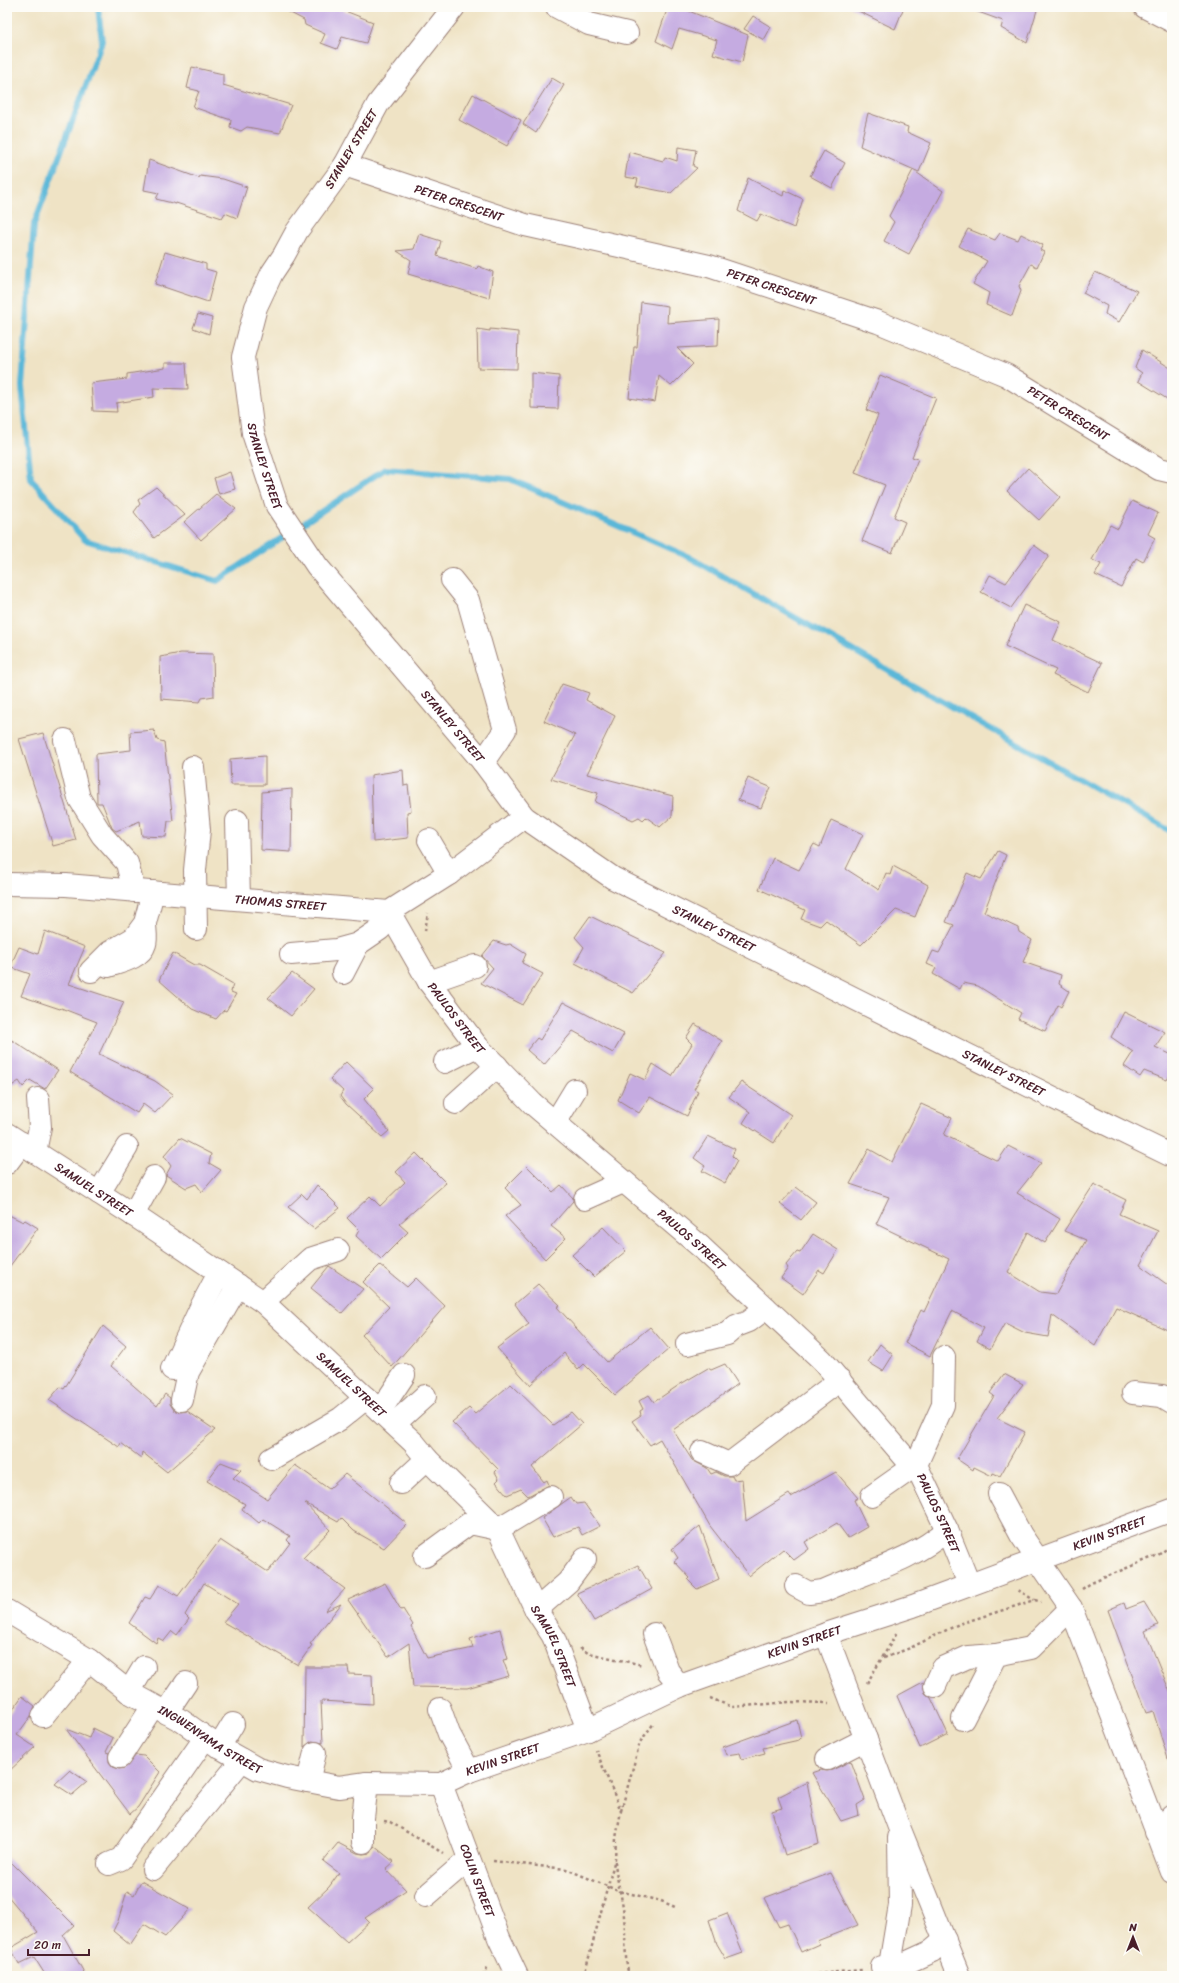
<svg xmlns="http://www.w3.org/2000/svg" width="1179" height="1983" font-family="Sriracha,sans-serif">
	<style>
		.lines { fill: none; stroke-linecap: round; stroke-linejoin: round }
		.stream { stroke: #5ab7d8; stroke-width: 6 }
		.building { fill: #c5abe1 }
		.minor-casing { stroke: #9c8178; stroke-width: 24 }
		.path { stroke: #9c8178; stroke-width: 2.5; stroke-dasharray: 3 3; stroke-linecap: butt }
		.minor { stroke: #fff; stroke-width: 22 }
		.labels { text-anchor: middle; stroke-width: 4; stroke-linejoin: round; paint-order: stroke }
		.street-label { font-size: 12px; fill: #4a1f2b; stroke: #fdfcf7 }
	</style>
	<rect width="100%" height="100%" fill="#fdfcf7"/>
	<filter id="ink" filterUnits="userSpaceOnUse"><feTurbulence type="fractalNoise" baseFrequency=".025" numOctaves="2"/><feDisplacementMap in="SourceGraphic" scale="8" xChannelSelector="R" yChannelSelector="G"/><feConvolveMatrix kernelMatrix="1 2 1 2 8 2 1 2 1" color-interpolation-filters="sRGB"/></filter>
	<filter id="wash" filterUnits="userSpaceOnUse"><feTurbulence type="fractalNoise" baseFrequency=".012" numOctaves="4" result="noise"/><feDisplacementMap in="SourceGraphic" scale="16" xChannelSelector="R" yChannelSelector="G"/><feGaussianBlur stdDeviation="0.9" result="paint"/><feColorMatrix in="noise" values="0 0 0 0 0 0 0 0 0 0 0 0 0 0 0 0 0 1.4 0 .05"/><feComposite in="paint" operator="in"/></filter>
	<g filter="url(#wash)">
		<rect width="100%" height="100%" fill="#efe3c5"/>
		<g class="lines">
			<path class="stream" d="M98 7 102 42 34 224 22 386 31 479 85 540 217 581 385 469 510 479 689 557 1172 832"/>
		</g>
		<g id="blocks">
			<path class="building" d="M279 7H335L373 22 366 43 342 37 337 49 321 43 325 34 305 25 304 20Z
				M668 7H679L748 35 742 62 713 54 717 40 679 29 672 49 656 41Z
				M850 7H904L895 29Z
				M970 7H1038L1027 43 1001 28 1003 21 970 9Z
				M753 16 771 27 764 40 744 29Z
				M192 67 223 74V85L291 105 280 133 247 127 241 131 230 127 231 120 193 107 199 91 187 88Z
				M552 78 564 85 536 133 523 124Z
				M473 94 521 120 507 146 459 120Z
				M868 113 908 127 907 132 931 143 919 172 860 146Z
				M678 147 696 150 693 166 697 168 671 193 636 186 638 179 625 177 629 152 663 161 665 157 677 161Z
				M824 151 845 163 832 188 810 176Z
				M149 160 199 178 200 176 223 179 247 187 237 218 225 213 222 218 176 203V204L156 199 159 193 144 190Z
				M913 170 943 191 909 254 884 241 894 222 889 216Z
				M748 178 783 196 784 190 803 199 794 228 761 214 757 221 738 211Z
				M968 229 995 240 1000 233 1018 240 1021 234 1043 245 1040 250 1044 252 1037 267 1031 264 1019 286 1021 291 1012 316 986 305 989 293 973 284 987 261 959 246Z
				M419 234 441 241 437 256 477 269 478 266 493 272 489 298 408 274 411 260 397 251 414 249Z
				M165 252 206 264V269L216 272 208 302 155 284Z
				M1095 272 1137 291 1119 322 1105 314 1107 306 1083 293Z
				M641 302 668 306 667 323 719 319 718 346 677 348 693 364 671 386 659 376 655 402 629 398 634 347H637Z
				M198 314 212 318 209 334 193 328Z
				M477 329 490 331V329L518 332 517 369 478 368Z
				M1142 350 1172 369V402L1138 381 1142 373 1135 368Z
				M165 363H186L188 389 153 388 154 397 116 403 117 412 93 411 91 383 127 379V374L165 368Z
				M531 373 559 376 558 409 531 408Z
				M880 375 936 398 912 457 918 459 894 517 905 522 892 553 862 541 885 485 855 473 878 415 866 410Z
				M1028 468 1060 497 1039 520 1007 491Z
				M230 472 235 489 219 494 214 478Z
				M156 487 185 515 154 538 134 512 140 504 138 500Z
				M216 494 236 509 201 540 184 522Z
				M1132 501 1158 513 1148 534 1155 538 1143 562 1136 558 1121 587 1095 575 1101 564 1092 560 1110 525 1118 529Z
				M1034 545 1049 556 1011 608 981 592 990 575 1006 583Z
				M1024 605 1061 622 1053 640 1102 663 1088 692 1053 675 1056 670 1005 646Z
				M181 653 213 654 214 696 202 698 200 702 161 699 160 657Z
				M562 684 589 693 586 700 615 716 587 774 673 796 672 816 660 827 646 817 643 820 639 817 633 820 595 802 598 793 551 779 575 735 544 721Z
				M154 730 157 740 164 742 173 821H168L166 837 142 836 140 821 116 831 112 828 102 803H97L96 754 131 750 130 732Z
				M43 733 76 840 53 846 19 739Z
				M265 756V785H231L230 759Z
				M403 770 404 786 408 785 411 811 407 812 408 838 373 842 371 775Z
				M748 778 770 787 761 808 738 800Z
				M292 789 291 852 261 850 262 792Z
				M831 820 863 834 846 869 879 890 886 873 890 875 893 866 928 885 915 917 896 910 861 945 826 920 820 926 801 919 805 910 759 889 773 858 799 870 814 844 820 847Z
				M998 851 1006 855 984 912 1018 928 1019 932 1032 940 1023 962 1061 975 1059 984 1069 991 1061 1007 1058 1005 1045 1031 1018 1019 1021 1013 978 986 963 983 960 989 933 974 936 968 927 964 933 951 939 953 954 925 946 922 967 873 981 879Z
				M590 916 666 953 633 993 575 963 584 947 575 937Z
				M45 931 85 947 69 984 124 1002 99 1054 155 1081 173 1094 155 1113 143 1104 137 1113 70 1072 97 1022 61 1008 60 1009 21 996 30 974 10 967 19 947 38 954Z
				M494 941 506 945 510 944 526 954 522 963 543 974 523 1005 481 983 493 968 482 956Z
				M173 953 194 965H200L233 984 231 992 236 994 226 1011 224 1010 216 1019 192 1009 159 980Z
				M292 973 314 989 291 1016 268 998Z
				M563 1002 624 1034 613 1053 573 1031 544 1065 527 1050 537 1038 540 1040Z
				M1124 1012 1165 1032 1155 1047 1172 1055V1071L1167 1080 1144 1071 1140 1077 1124 1066 1133 1052 1111 1037Z
				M695 1024 722 1041 694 1089 698 1091 687 1116 650 1097 639 1113 618 1100 630 1073 645 1080 653 1064 672 1076 692 1044 686 1038Z
				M7 1037 58 1070 45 1089 30 1080 23 1087 19 1081 7 1089Z
				M346 1062 374 1089 364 1099 389 1131 382 1137 346 1104 340 1096 343 1091 330 1079Z
				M741 1082 791 1115 774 1143 743 1123 750 1112 729 1097Z
				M921 1104 952 1118 944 1135 998 1161 1008 1146 1041 1163 1017 1193 1060 1219 1045 1243 1028 1232 1008 1272 1040 1292 1056 1294 1086 1240 1064 1231 1094 1184 1126 1200 1119 1214 1158 1231 1140 1265 1172 1288V1332L1116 1307 1095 1346 1052 1315 1048 1337 1025 1333 1005 1323 990 1349 977 1341 984 1328 952 1311 930 1356 905 1343 921 1310 924 1312 949 1259 876 1224 889 1197 850 1184 869 1149 892 1162Z
				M708 1136 735 1149 732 1156 737 1161 725 1183 702 1171 705 1166 694 1158Z
				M180 1138 211 1154 209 1163 221 1170 202 1192 196 1184 186 1188 166 1175 171 1166 164 1156Z
				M416 1153 446 1183 399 1224 408 1232 381 1259 356 1236 359 1230 347 1218 370 1196 380 1206 405 1182 396 1172Z
				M527 1166 553 1192 561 1185 573 1198V1201L551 1226 566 1238 545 1259 505 1216 521 1205 505 1188Z
				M317 1185 340 1208 314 1229 288 1207 302 1194 307 1199Z
				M796 1187 816 1202 801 1220 780 1204Z
				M7 1214 23 1222 25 1220 38 1228 7 1270Z
				M603 1227 626 1251 594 1277 572 1255Z
				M813 1234 838 1250 824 1273 819 1270 803 1294 781 1278 788 1268 786 1265 797 1252 800 1253Z
				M380 1265 407 1287 416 1278 445 1306 392 1367 362 1335 389 1307 363 1282Z
				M329 1266 363 1289 342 1313 311 1288Z
				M538 1284 560 1305 557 1307 607 1362 650 1327 669 1349 615 1395 584 1364 578 1370 564 1353 530 1385 497 1348 529 1324 515 1304Z
				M103 1326 126 1346 111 1366 157 1406 165 1394 170 1398V1404L174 1410 180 1412 187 1411 215 1430 167 1472 142 1452 141 1458 121 1443 119 1447 49 1400 60 1387 64 1389Z
				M880 1344 893 1355 883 1371 868 1362Z
				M725 1364 738 1384 673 1430 692 1460 707 1468 711 1474 716 1472 724 1476H732L734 1480 742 1479 746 1521 789 1494 791 1497 836 1472 858 1498 854 1500 867 1527 848 1538 837 1523 805 1542 809 1549 794 1560 783 1549 749 1576 710 1526 660 1439 650 1445 632 1421 641 1415 640 1411 643 1409 639 1401 649 1395 654 1402 679 1385 708 1368 711 1370Z
				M1004 1374 1023 1384 997 1418 1025 1432 1000 1476 993 1473 992 1476 974 1467 973 1470 957 1459 994 1396 990 1393Z
				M511 1384 553 1425 571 1412 582 1424 532 1467 544 1482 547 1480 549 1485 528 1496 521 1489 507 1495 496 1482 499 1479 495 1472 498 1469 452 1422 469 1408 475 1414Z
				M221 1462 241 1470 233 1478 267 1499 295 1465 329 1489 345 1474 407 1524 384 1548 354 1531 341 1518 338 1522 305 1503 330 1530 303 1558 345 1589 325 1611 341 1604 310 1644 312 1645 298 1665 223 1622 238 1604 204 1583 185 1615 189 1619 177 1635 172 1631 164 1641 158 1638 156 1643 129 1623 145 1597 150 1599 159 1585 178 1596 220 1540 268 1572 290 1543 287 1540 290 1536 263 1519 259 1523 242 1509 245 1504 207 1481Z
				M571 1497 576 1504 584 1503 600 1526 582 1535 578 1527 553 1537 542 1518Z
				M700 1526 719 1579 697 1589 688 1580 690 1578 674 1561 678 1558 672 1549Z
				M638 1565 652 1589 594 1621 577 1593Z
				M385 1583 401 1610 403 1609 413 1625 411 1627 427 1658 473 1648 470 1639 500 1629 508 1659 503 1660 509 1676 467 1688 413 1687 409 1643 388 1657 348 1600Z
				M1144 1602 1158 1625 1145 1631 1172 1697V1759H1168L1153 1711 1146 1713 1108 1610 1124 1603 1126 1609Z
				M305 1667H348L349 1674 372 1675 373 1704 321 1701 323 1743 312 1741 304 1747Z
				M923 1682 925 1693 931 1698 948 1734 920 1748 897 1696Z
				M22 1696 35 1706 31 1716 17 1735 35 1747 7 1773V1718Z
				M797 1720 801 1738 799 1740 763 1748 765 1753 742 1759 740 1753 726 1755 723 1747Z
				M93 1728 113 1738 106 1752 109 1753V1762L113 1767 119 1769 125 1768 136 1755 144 1756 160 1772 138 1807 130 1814 66 1729 89 1738Z
				M851 1761 865 1800 857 1805 859 1815 841 1821 812 1773 821 1770 827 1771 832 1770Z
				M70 1770 87 1782 72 1795 55 1784Z
				M807 1782 819 1844 785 1855 772 1811 782 1808 778 1797Z
				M338 1843 357 1853 363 1854 370 1853 374 1846 394 1862 386 1869 406 1890 365 1918 369 1922 347 1942 308 1907 329 1887 339 1873 323 1861Z
				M7 1858 74 1925 63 1935 86 1976H46L34 1957 19 1964 11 1948 38 1932 7 1895Z
				M831 1873 858 1925 817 1941 819 1944 801 1952 788 1924 779 1927 764 1898Z
				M141 1881 190 1909 165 1937 144 1924 130 1945 113 1931 118 1921 127 1891 134 1895Z
				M727 1913 743 1953 726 1959 717 1944 709 1920Z"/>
		</g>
	</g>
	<g filter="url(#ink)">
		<use href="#blocks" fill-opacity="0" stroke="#9c8178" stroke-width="1"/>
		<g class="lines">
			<defs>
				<g id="minor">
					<path id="s1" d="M454 7 378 104 345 165 297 231 284 255 272 273 256 307 243 357 253 433 277 506 317 566 483 762 524 817 613 878 1094 1118 1172 1156"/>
					<path d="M557 7 589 24 627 33"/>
					<path d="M1145 7 1172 21"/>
					<path id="s2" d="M345 165 525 225 709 266 878 322 1006 375 1159 469 1172 472"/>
					<path d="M452 580 468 600 505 730 483 762"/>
					<path d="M65 740 79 798 102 835 127 863 134 891"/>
					<path d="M193 767 199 830 195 870 196 929"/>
					<path d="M237 821 239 899"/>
					<path d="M429 840 449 874"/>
					<path id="s3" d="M7 884 66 885 389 912 449 874 524 817"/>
					<path id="s4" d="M389 912 429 982 477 1046 533 1104 701 1247 822 1360 907 1460 916 1465 947 1530 969 1584"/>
					<path d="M291 954 336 950 358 944"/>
					<path d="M108 966C120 962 141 958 145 944 147 938 145 930 145 924"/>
					<path d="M91 971 110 952 134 938 145 923 153 892"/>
					<path d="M343 973 358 944 380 929 389 912"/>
					<path d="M429 982 475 966"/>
					<path d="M445 1062 477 1046"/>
					<path d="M456 1103 497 1066"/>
					<path d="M555 1123 575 1090"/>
					<path id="s5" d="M7 1134 141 1220 263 1302 414 1443 427 1459 498 1529 536 1610 553 1636 588 1730"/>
					<path d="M35 1152 40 1127 38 1099"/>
					<path d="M7 1163 22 1143"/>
					<path d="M99 1193 127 1147"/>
					<path d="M585 1199 623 1182"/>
					<path d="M133 1215 154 1177"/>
					<path d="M263 1302 310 1259 338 1250"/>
					<path d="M687 1344 727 1334 736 1326 749 1321 766 1308"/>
					<path d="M172 1369 201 1307 219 1273"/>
					<path d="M1133 1393 1162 1396 1172 1402"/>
					<path d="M182 1400 188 1372 238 1285"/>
					<path d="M380 1411 404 1375"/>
					<path d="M394 1424 425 1396"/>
					<path d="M702 1452 729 1464 840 1380"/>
					<path d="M271 1459 340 1419 366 1398"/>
					<path d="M401 1483 427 1459"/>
					<path d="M999 1494 1021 1535 1071 1608 1172 1872"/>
					<path d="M872 1496 916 1465 943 1405 944 1357"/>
					<path d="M425 1556 470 1523 498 1529 551 1497"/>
					<path d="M796 1586 809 1593 823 1591C865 1572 912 1561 947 1530"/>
					<path d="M536 1610 568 1582 585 1559"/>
					<path id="s6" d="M7 1611 89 1660 129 1692 182 1721 219 1747 258 1769 287 1777 339 1787 367 1783 441 1784 469 1771 588 1730 680 1686 826 1634 913 1606 1172 1510"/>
					<path d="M654 1634 668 1671 680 1686"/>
					<path d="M826 1634 899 1827 959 1976"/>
					<path d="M935 1686 943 1668 968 1657 996 1655"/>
					<path d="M129 1692 144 1667"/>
					<path d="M440 1709 449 1734 469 1771"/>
					<path d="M166 1713 186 1683"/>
					<path d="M43 1716 89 1660"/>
					<path d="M963 1719 996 1655 1031 1648 1071 1608"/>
					<path d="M219 1747 233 1724"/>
					<path d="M120 1757 153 1706"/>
					<path d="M827 1759 866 1739"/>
					<path d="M308 1781 315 1753"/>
					<path id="s7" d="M441 1784 499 1938 517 1976"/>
					<path d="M1156 1832 1172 1816"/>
					<path d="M899 1838 900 1905 890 1965 906 1976"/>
					<path d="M363 1842V1818L367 1783"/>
					<path d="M109 1864 121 1859 205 1738"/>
					<path d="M153 1869 242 1760"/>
					<path d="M426 1896 469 1859"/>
					<path d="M882 1967 908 1962 932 1951 945 1940"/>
				</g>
			</defs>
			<use href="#minor" class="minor-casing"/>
			<path class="path" d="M425 931 428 913
				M1082 1589 1091 1583 1158 1555 1172 1545
				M1018 1590 1034 1600
				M580 1648 588 1653 643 1665
				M884 1658 910 1648 959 1624 1035 1600 1041 1602
				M867 1683 897 1633
				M710 1698 732 1707 790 1702 829 1703
				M621 1811 640 1742 654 1723
				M384 1821 390 1822 443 1853
				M493 1861 566 1869 619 1891 661 1901 675 1907
				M615 1861C616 1880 623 1898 624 1917 626 1937 624 1956 629 1976
				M484 1976 488 1965
				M584 1976 615 1859 616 1838 621 1811 596 1750
				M793 1976 862 1970"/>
			<use href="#minor" class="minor"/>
		</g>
	</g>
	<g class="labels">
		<g class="street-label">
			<text transform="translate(351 149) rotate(-59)" y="4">STANLEY STREET</text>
			<text dy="4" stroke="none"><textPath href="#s2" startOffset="120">PETER CRESCENT</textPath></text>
			<text dy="4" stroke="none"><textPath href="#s2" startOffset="444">PETER CRESCENT</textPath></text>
			<text dy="4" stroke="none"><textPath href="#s2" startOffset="768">PETER CRESCENT</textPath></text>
			<text dy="4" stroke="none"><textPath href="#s1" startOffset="524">STANLEY STREET</textPath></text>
			<text dy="4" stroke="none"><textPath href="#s1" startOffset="848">STANLEY STREET</textPath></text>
			<text dy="4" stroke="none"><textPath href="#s3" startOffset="274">THOMAS STREET</textPath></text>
			<text dy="4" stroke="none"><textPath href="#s1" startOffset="1184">STANLEY STREET</textPath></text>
			<text dy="4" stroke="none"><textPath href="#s4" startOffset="126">PAULOS STREET</textPath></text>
			<text dy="4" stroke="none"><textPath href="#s1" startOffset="1508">STANLEY STREET</textPath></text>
			<text dy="4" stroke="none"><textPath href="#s5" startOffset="103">SAMUEL STREET</textPath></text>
			<text dy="4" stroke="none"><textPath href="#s4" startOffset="450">PAULOS STREET</textPath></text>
			<text dy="4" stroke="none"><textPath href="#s5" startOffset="427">SAMUEL STREET</textPath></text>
			<text dy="4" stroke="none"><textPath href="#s4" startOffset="822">PAULOS STREET</textPath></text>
			<text dy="4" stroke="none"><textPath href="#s6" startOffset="1197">KEVIN STREET</textPath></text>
			<text dy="4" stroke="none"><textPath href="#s6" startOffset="873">KEVIN STREET</textPath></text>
			<text dy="4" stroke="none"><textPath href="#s5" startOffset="763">SAMUEL STREET</textPath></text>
			<text dy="4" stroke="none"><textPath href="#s6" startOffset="241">INGWENYAMA STREET</textPath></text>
			<text dy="4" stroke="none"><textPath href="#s6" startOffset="549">KEVIN STREET</textPath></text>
			<text dy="4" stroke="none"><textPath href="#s7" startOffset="103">COLIN STREET</textPath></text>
		</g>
	</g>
	<rect width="1179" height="1983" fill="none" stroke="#fdfcf7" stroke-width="24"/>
	<g transform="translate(1133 1937)" stroke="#fdfcf7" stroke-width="3" paint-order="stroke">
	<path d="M0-3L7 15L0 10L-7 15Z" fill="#4a1f2b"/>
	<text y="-6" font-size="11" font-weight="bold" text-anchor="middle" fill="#4a1f2b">N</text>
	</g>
	<path d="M28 1949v6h61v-6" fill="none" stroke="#4a1f2b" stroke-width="2"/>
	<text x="34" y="1949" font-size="12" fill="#4a1f2b" stroke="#fdfcf7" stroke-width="3" paint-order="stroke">20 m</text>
</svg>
